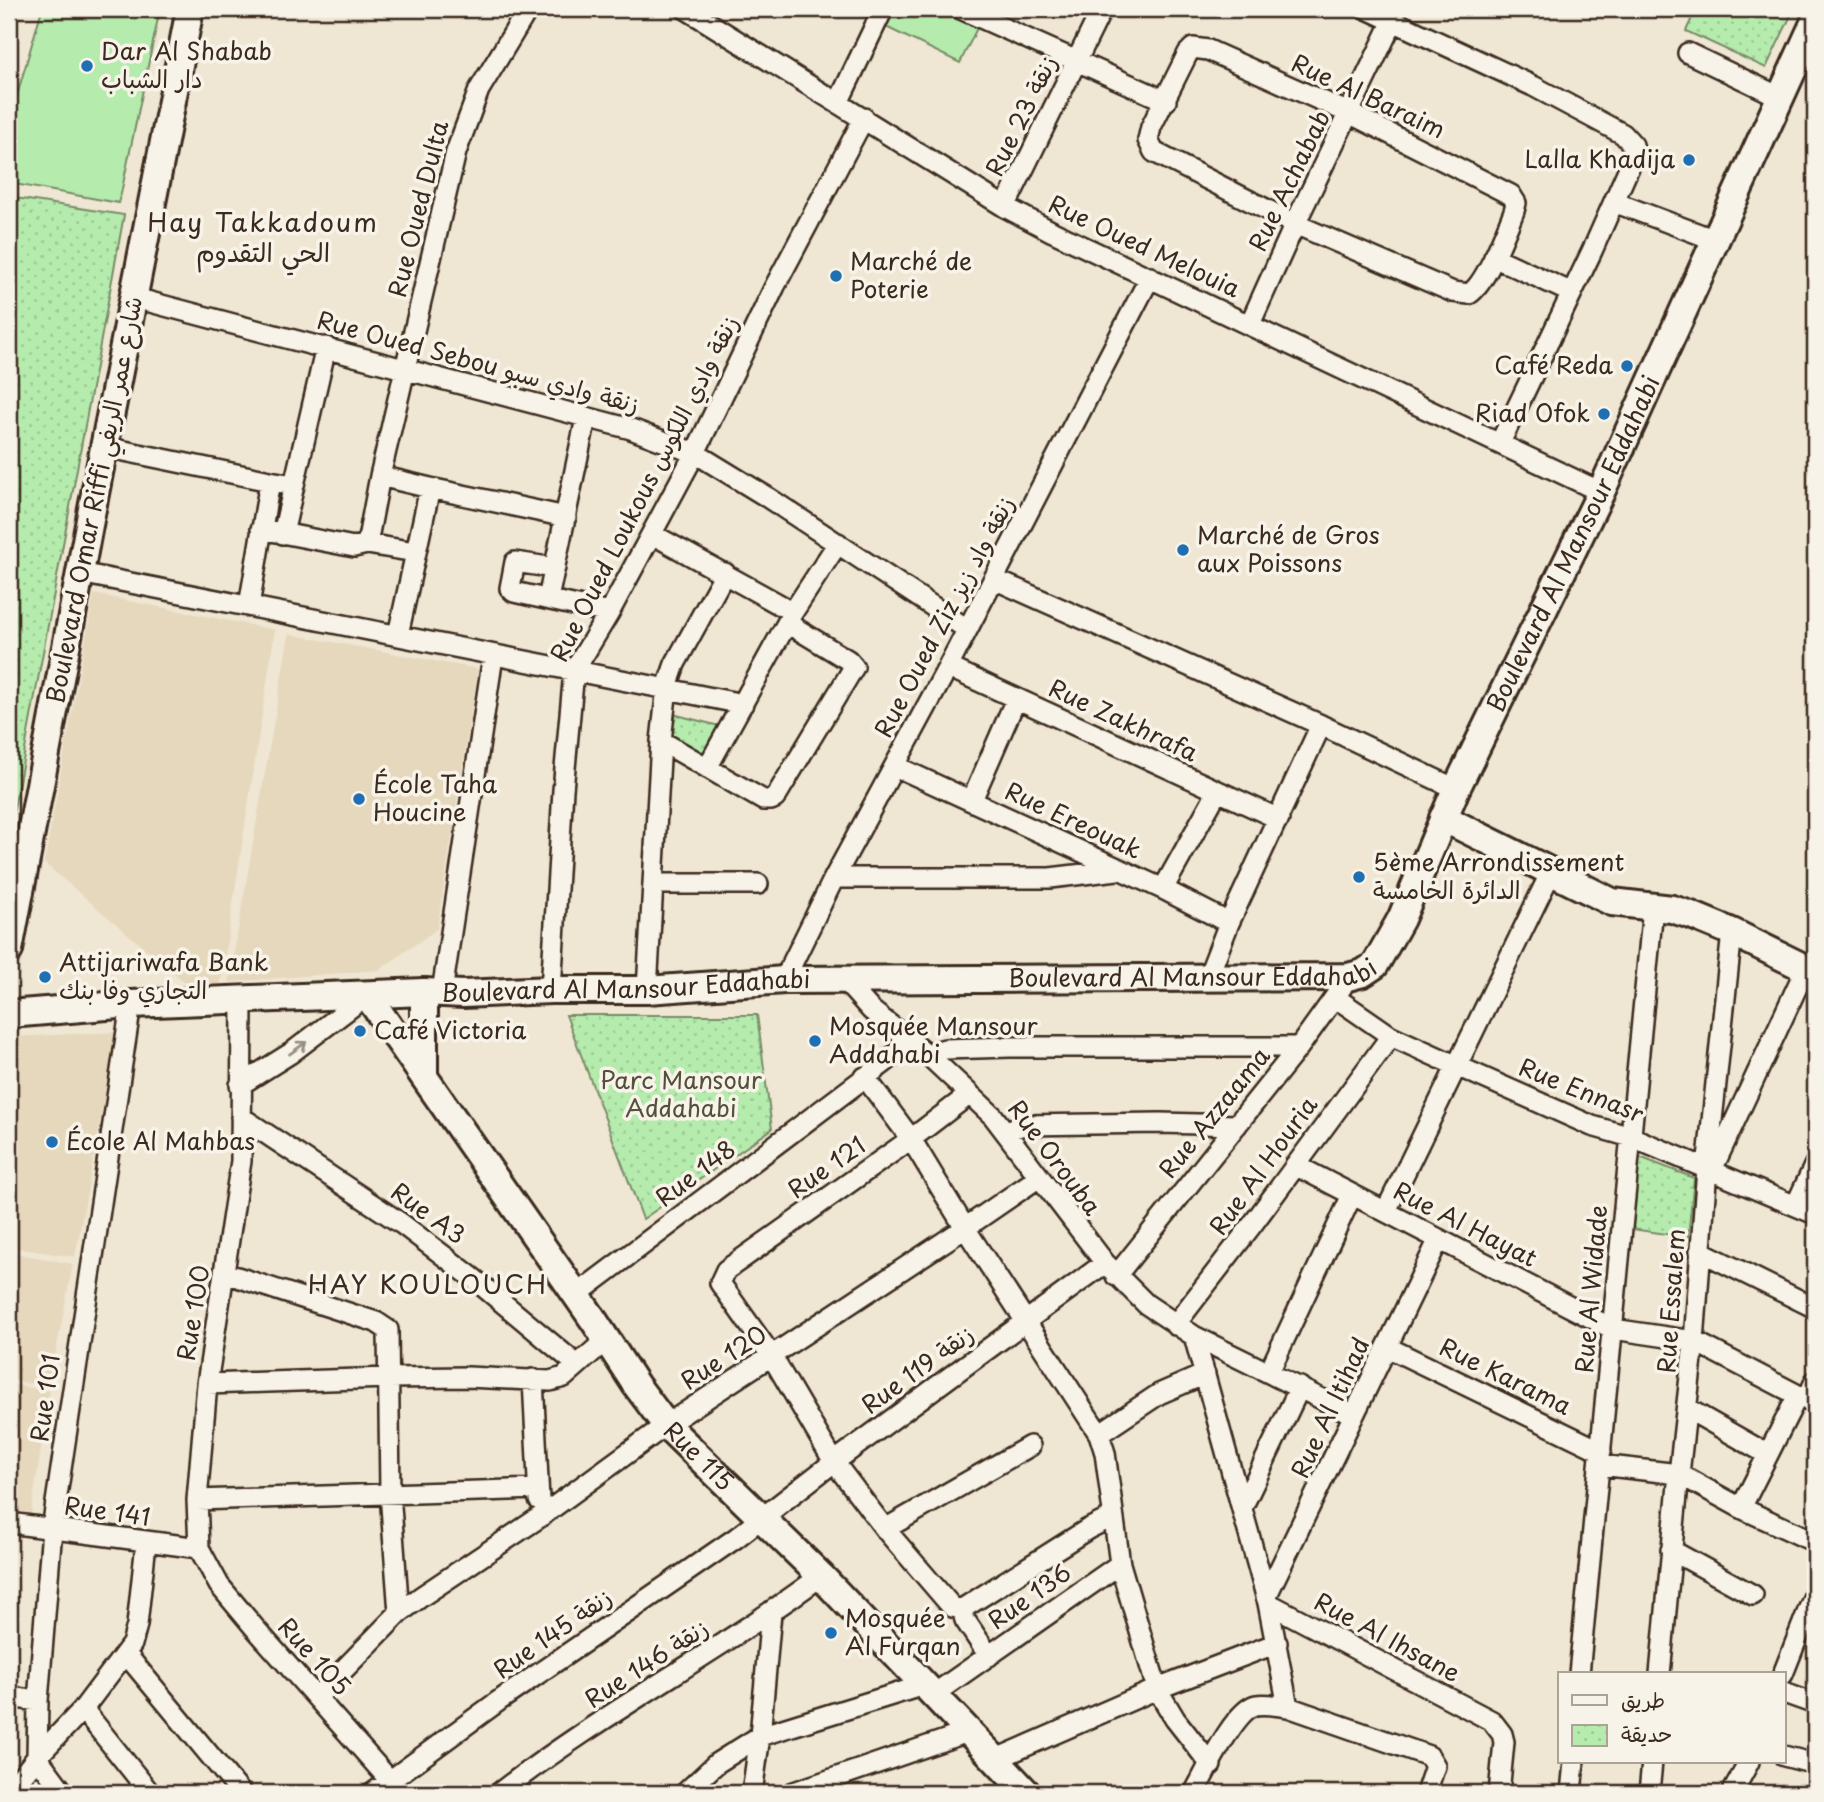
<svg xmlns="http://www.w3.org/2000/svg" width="1824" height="1802" font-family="'Playpen Sans','Playpen Sans Arabic',sans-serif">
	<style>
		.built { fill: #e6d8bd }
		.park { fill: url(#park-dots); stroke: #788b66; stroke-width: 2 }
		.garden { fill: #b5ecae; stroke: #788b66; stroke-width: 2 }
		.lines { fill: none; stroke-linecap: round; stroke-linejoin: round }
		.street-casing { stroke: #3b2a1e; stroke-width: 24 }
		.secondary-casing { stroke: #3b2a1e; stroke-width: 32 }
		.street { stroke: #f7f3e8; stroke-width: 19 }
		.secondary { stroke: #f7f3e8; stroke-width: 26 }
		.oneway { stroke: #998e83 }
		.poi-dot { fill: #1f6fb2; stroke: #f7f3e8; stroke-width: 2.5 }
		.labels { text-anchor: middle; stroke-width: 7; stroke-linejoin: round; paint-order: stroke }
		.poi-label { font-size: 24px; fill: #3b2a1e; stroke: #f7f3e8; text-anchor: start }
		.street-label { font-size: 24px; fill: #3b2a1e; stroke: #f7f3e8 }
		.park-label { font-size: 24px; fill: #53513b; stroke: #f7f3e8 }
		.neighbourhood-label { font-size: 26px; letter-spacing: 2px; fill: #3b2a1e; stroke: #f7f3e8 }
	</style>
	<defs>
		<pattern id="park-dots" width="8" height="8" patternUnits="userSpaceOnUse" patternTransform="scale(1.75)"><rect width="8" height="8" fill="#b5ecae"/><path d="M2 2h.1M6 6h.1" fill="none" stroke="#9dcb95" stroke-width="1.8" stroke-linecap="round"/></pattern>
	</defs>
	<rect width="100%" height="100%" fill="#efe7d4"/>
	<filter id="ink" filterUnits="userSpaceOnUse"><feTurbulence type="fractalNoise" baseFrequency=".0143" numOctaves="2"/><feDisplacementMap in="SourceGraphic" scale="14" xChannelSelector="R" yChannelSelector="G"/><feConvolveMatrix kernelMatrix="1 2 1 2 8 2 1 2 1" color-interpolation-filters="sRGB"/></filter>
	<g filter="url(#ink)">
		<path class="built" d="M94 594 275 630 220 988 193 989 44 863Z
			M289 634 478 669 437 929 379 970 229 982Z
			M117 1032 75 1257 9 1247V1037Z
			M9 1252 73 1264 49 1387 9 1380Z
			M9 1384 50 1391 31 1513 9 1511Z"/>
		<path class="park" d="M1696 9H1794L1766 68 1686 31Z
			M9 197 124 215 9 836Z
			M673 714 719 726 701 763 670 741Z
			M566 1015H757L772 1129 643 1219Z
			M1637 1156 1694 1178 1688 1237 1631 1229Z"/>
		<path class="garden" d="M42 9H160L119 203 9 183V123Z
			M895 9H936L977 28 960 63 886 27Z"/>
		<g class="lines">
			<defs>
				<path id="street" d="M686 9 1005 207 1053 232 1601 492
					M961 9 1166 101
					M1367 9 1533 86 1623 134 1633 145 1635 154 1592 251 1500 443
					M1193 48 1208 50 1349 113 1511 195 1516 203 1514 211C1506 231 1486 284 1469 294L1453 292 1295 224 1154 152 1148 140 1151 127 1188 53Z
					M1688 53 1780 97
					M839 101 883 9
					M1614 202 1715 240
					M1005 207 1102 9
					M1494 257 1572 293
					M135 298 631 429 695 453 767 497 967 629
					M1250 324 1295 224 1393 21
					M105 447 270 481
					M380 476 456 152 479 90 528 9
					M430 488 566 517
					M261 529 354 547 367 544
					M283 534 294 485
					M652 534 793 612
					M555 568 515 562 510 588 514 592 609 613
					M80 573 743 704
					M994 579 1321 725 1456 789
					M548 599 586 418
					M249 606 270 481 294 485 326 347
					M398 635 430 488 380 476 367 544 415 552
					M948 667 1279 819
					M661 741 763 800H771L775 798 854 667 848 660 787 623
					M895 766 1163 889 1229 923
					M707 768 793 612 838 543
					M972 800 1016 699
					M834 878H1050L1117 870
					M653 884H758
					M1163 889 1217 792
					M1208 977 1229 923 1321 725
					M784 980 834 878 948 667 1150 277
					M844 980 871 1010 927 1054 993 1116 1105 1263 1146 1304 1194 1336 1354 1415
					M551 990 563 790 574 671 609 613 695 453 775 286 864 118
					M647 990 661 741 667 687 675 664 725 573
					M442 992 493 656
					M1336 998 1391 1036 1457 1066 1592 1126 1631 1137 1815 1214
					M242 1000 241 1161 207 1384 197 1500 199 1548 219 1585 254 1627 401 1793
					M927 1054 945 1049 1010 1047H1299
					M865 1077 911 1139 965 1228 1099 1434 1105 1453 1120 1564 1157 1689 1175 1719 1211 1765
					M240 1085 291 1053 367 995
					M970 1094 911 1139 726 1270 720 1283 771 1355 834 1462 885 1529 952 1607 962 1609 1088 1529 1112 1517
					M241 1117 402 1224 473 1278 576 1364
					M1005 1131 1024 1125 1160 1123 1237 1125
					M1295 1165 1613 1329 1694 1341 1815 1404
					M1712 1170 1806 968
					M1796 1205 1815 1164
					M1386 1211 1551 872
					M1700 1251 1815 1308
					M225 1273 376 1322 388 1330 390 1493 399 1613
					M1116 1276 1299 1047 1342 987
					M576 1295 912 1042
					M1175 1325 1252 1225 1391 1036
					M1194 1336 1268 1603 1288 1707
					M1387 1347 1601 1451
					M1269 1372 1352 1195
					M533 1379 539 1500
					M207 1384 388 1378 468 1377 550 1381 564 1377 606 1340
					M1807 1400 1815 1381
					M1688 1409 1767 1454
					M1099 1434 1159 1394 1205 1374
					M1600 1465 1679 1474 1741 1508 1815 1542
					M197 1500 538 1489
					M1242 1508 1300 1387
					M1741 1508 1798 1395
					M9 1523 199 1548
					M885 1529 1030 1446
					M1671 1550 1753 1595
					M1266 1597 1439 1239
					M1268 1603 1492 1721 1502 1734 1504 1742 1499 1793
					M962 1609 965 1620 989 1656
					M126 1654 241 1793
					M1579 1674 1653 907
					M1660 1674 1679 1474 1694 1341 1707 1168 1732 932
					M1783 1674 1815 1593
					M1784 1693 1815 1704
					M934 1694 1120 1564
					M9 1697 38 1701
					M317 1697 399 1613 422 1596 540 1517 666 1425 965 1228 1038 1178
					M83 1709 150 1793
					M1784 1756 1815 1764
					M994 1760 1157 1689 1277 1643
					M9 1792 37 1757 38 1701 52 1529 131 1004
					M64 1793 37 1757 83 1709 132 1644 137 1625 146 1543
					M373 1793 500 1700 736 1538 834 1462 1105 1263
					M499 1793C601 1714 717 1653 821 1576
					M685 1793 717 1763 760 1736 924 1685
					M752 1793 760 1736 771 1613
					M791 1793 968 1732
					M1194 1793C1205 1774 1234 1710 1256 1705 1266 1703 1278 1706 1288 1707L1429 1756 1435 1766 1426 1793
					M1571 1793 1574 1762
					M1649 1793 1652 1762
					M1732 1793 1749 1762"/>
				<g id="secondary">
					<path d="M1443 818 1612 902 1672 909 1691 915 1732 932 1815 973"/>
					<path d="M9 950 92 509 190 9"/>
					<path id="s1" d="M367 995 593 1319 636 1385 666 1425 821 1576 1027 1793"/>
					<path id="s2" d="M9 1014 131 1004 424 992 463 994 551 990H647L784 980 1348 977 1363 973 1375 965 1401 919 1456 789 1601 492 1815 21"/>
					<path d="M424 1076V992"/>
				</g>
			</defs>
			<use href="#street" class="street-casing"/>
			<use href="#secondary" class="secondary-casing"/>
			<use href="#street" class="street"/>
			<use href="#secondary" class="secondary"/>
		</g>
		<defs><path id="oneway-shaft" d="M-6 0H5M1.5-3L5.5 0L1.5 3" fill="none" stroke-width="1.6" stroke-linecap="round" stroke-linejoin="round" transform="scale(1.75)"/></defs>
		<use class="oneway" href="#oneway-shaft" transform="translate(298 1048) rotate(-36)"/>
	</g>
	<g class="poi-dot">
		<circle cx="87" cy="66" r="7"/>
		<circle cx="1689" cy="160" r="7"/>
		<circle cx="836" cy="276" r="7"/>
		<circle cx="1627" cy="366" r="7"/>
		<circle cx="1604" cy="414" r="7"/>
		<circle cx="1183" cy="550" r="7"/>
		<circle cx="359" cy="799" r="7"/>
		<circle cx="1359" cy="877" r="7"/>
		<circle cx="45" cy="977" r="7"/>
		<circle cx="360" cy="1031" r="7"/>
		<circle cx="815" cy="1041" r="7"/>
		<circle cx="52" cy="1142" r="7"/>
		<circle cx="831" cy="1633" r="7"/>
	</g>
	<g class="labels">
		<g class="poi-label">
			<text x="101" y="60">Dar Al Shabab<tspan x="101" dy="28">دار الشباب</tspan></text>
			<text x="1675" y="168" text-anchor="end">Lalla Khadija</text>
			<text x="850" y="270">Marché de<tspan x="850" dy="28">Poterie</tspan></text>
			<text x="1613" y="374" text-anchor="end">Café Reda</text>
			<text x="1590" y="422" text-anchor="end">Riad Ofok</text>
			<text x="1197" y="544">Marché de Gros<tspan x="1197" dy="28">aux Poissons</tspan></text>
			<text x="373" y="793">École Taha<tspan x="373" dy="28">Houcine</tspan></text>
			<text x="1373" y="871">5ème Arrondissement<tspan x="1373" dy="28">الدائرة الخامسة</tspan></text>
			<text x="59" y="971">Attijariwafa Bank<tspan x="59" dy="28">التجاري وفا بنك</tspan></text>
			<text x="829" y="1035">Mosquée Mansour<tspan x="829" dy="28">Addahabi</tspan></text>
			<text x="374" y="1039">Café Victoria</text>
			<text x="66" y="1150">École Al Mahbas</text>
			<text x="845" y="1627">Mosquée<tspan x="845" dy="28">Al Furqan</tspan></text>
		</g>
		<g class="street-label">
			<text transform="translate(1368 97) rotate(25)" y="8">Rue Al Baraim</text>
			<text transform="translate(1022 116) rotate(-64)" y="8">Rue 23 زنقة</text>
			<text transform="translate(1290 181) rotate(-64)" y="8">Rue Achabab</text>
			<text transform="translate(419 209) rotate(-76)" y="8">Rue Oued Dulta</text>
			<text transform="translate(1144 247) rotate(25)" y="8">Rue Oued Melouia</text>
			<text transform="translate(478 363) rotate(15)" y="8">Rue Oued Sebou زنقة وادي سبو</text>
			<text transform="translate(645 489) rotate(-63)" y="8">Rue Oued Loukous زنقة وادي اللكوس</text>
			<text transform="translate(95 500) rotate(-79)" y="8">Boulevard Omar Riffi شارع عمر الريفي</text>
			<text dy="8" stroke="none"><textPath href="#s2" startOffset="1836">Boulevard Al Mansour Eddahabi</textPath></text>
			<text transform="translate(945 617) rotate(-62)" y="8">Rue Oued Ziz زنقة واد زيز</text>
			<text transform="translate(1123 721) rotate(25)" y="8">Rue Zakhrafa</text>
			<text transform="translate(1073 821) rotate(25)" y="8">Rue Ereouak</text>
			<text dy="8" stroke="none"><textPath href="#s2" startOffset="1185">Boulevard Al Mansour Eddahabi</textPath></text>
			<text dy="8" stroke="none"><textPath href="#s2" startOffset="618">Boulevard Al Mansour Eddahabi</textPath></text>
			<text transform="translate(1581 1091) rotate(22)" y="8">Rue Ennasr</text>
			<text transform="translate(1215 1113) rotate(-51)" y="8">Rue Azzaama</text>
			<text transform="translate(1054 1158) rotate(53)" y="8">Rue Orouba</text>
			<text transform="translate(1264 1166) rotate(-54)" y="8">Rue Al Houria</text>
			<text transform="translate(827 1168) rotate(-35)" y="8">Rue 121</text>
			<text transform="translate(696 1174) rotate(-37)" y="8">Rue 148</text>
			<text transform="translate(428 1214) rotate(36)" y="8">Rue A3</text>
			<text transform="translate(1465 1225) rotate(27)" y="8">Rue Al Hayat</text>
			<text transform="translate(1592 1289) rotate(-85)" y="8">Rue Al Widade</text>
			<text transform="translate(1672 1301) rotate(-86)" y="8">Rue Essalem</text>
			<text transform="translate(194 1313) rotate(-81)" y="8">Rue 100</text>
			<text transform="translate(724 1358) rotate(-33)" y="8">Rue 120</text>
			<text transform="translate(918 1370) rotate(-36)" y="8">Rue 119 زنقة</text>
			<text transform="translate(1505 1377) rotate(26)" y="8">Rue Karama</text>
			<text transform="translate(46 1398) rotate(-82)" y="8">Rue 101</text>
			<text transform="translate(1331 1408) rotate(-65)" y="8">Rue Al Itihad</text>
			<text dy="8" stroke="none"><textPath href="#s1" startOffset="569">Rue 115</textPath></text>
			<text transform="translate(107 1512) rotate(8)" y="8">Rue 141</text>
			<text transform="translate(1030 1597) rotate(-35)" y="8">Rue 136</text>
			<text transform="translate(553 1634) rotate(-35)" y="8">Rue 145 زنقة</text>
			<text transform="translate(1387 1638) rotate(28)" y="8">Rue Al Ihsane</text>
			<text transform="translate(314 1657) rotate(48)" y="8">Rue 105</text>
			<text transform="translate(647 1664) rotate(-33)" y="8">Rue 146 زنقة</text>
		</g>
		<g class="park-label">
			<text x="681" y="1089">Parc Mansour<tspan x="681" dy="28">Addahabi</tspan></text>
		</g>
		<g class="neighbourhood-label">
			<text x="263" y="232">Hay Takkadoum<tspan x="263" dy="30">الحي التقدوم</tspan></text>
			<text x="428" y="1294">HAY KOULOUCH</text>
		</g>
	</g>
	<rect width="1824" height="1802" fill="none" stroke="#f7f3e8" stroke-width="35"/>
	<rect x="18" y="18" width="1789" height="1767" fill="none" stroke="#3b2a1e" stroke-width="2.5" filter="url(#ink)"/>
	<rect x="1558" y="1672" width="228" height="91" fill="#f7f3e8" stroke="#aca397" stroke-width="2"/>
	<rect x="1572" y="1695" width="35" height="10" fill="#f7f3e8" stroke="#aca397" stroke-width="2"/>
	<text x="1621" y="1708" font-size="21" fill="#3b2a1e">طريق</text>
	<rect x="1572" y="1725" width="35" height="21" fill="url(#park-dots)" stroke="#aca397" stroke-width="2"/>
	<text x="1621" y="1742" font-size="21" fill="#3b2a1e">حديقة</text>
</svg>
